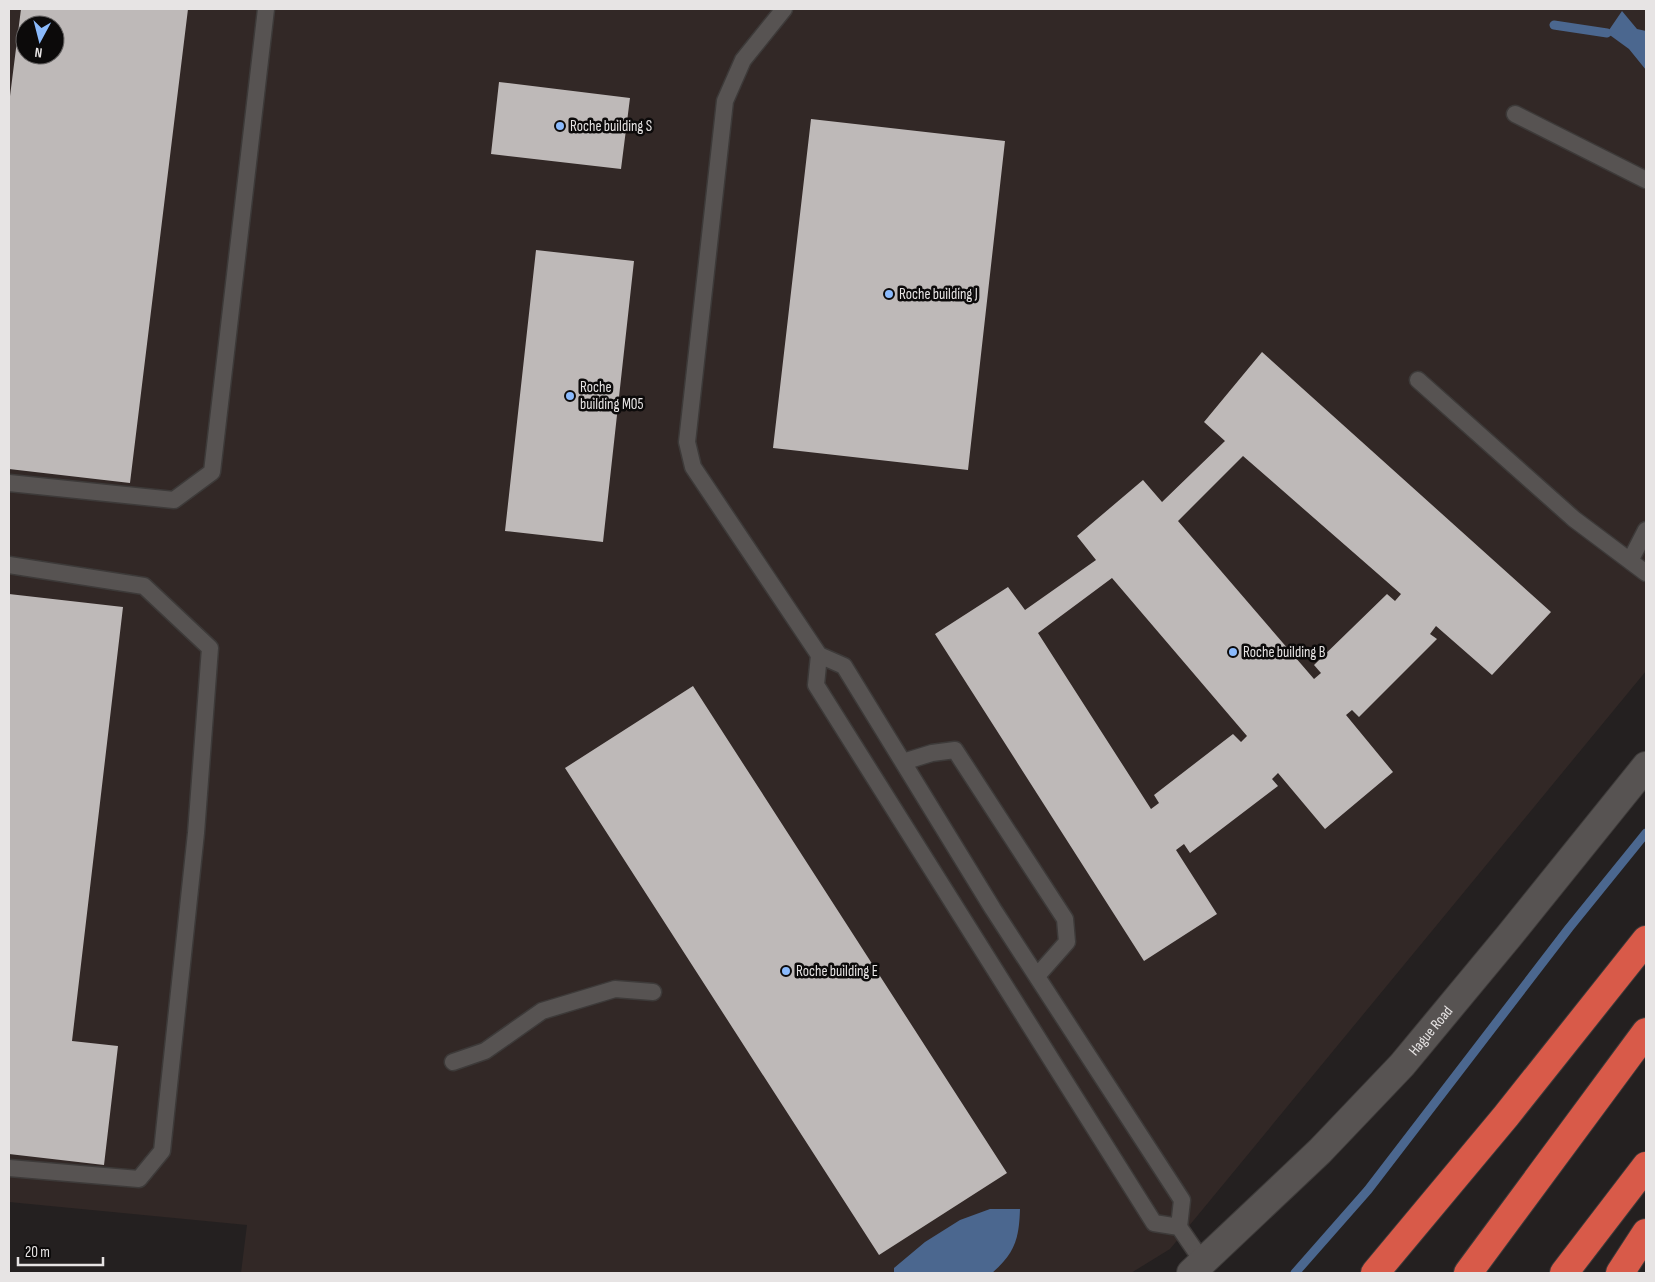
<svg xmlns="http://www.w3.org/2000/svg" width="1655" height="1282" font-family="'Sofia Sans Condensed',sans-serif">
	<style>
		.built { fill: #322826; fill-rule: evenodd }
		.water { fill: #4b678f }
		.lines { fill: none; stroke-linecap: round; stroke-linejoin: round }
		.stream { stroke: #4b678f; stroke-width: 9 }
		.building { fill: #beb9b8; fill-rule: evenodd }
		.lane-casing { stroke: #3d3a39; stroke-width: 19 }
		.secondary-casing { stroke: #3d3a39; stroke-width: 30 }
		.highway-casing { stroke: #3d3a39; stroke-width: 30 }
		.lane { stroke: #575352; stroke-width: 16 }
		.secondary { stroke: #575352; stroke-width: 28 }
		.highway { stroke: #d85a49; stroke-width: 28 }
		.poi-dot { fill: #8bbafc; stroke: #0c0a0a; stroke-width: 2 }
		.labels { text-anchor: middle; stroke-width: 5; stroke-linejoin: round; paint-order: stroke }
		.poi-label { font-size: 15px; fill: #e7e4e4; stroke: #0c0a0a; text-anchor: start }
		.street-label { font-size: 15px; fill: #e7e4e4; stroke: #0c0a0a }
	</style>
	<rect width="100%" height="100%" fill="#242020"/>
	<path class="built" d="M9 9H1646V671L1170 1249 1131 1273H241L247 1225 9 1202ZM25 25H55V55H25Z"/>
	<path class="water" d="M1622 11 1637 29 1646 31V70L1629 49 1607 33Z
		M990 1209H1020C1019 1239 1015 1253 992 1273H894V1268L925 1242 960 1220Z"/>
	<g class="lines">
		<path class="stream" d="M1554 25 1607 33
			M1295 1273 1368 1190 1569 928 1646 833"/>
	</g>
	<path class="building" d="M21 9H188L130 483 9 469V104ZM25 25H55V55H25Z
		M499 82 630 98 621 169 491 154Z
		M811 119 1005 141 968 470 773 448Z
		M536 250 634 261 603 542 505 531Z
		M1262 352 1551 612 1492 675 1436 626 1430 634 1437 639 1359 717 1352 710 1346 715 1393 772 1325 829 1278 773 1272 779 1278 786 1190 853 1184 844 1176 850 1217 914 1144 961 935 634 1008 587 1025 610 1096 560 1077 536 1143 480 1162 502 1225 441 1204 422ZM1243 456 1401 594 1395 601 1387 594 1314 665 1321 673 1314 679 1178 521ZM1112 578 1247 736 1241 742 1233 734 1154 795 1159 803 1151 809 1038 633Z
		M9 594 123 607 72 1041 118 1046 104 1165 9 1154Z
		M693 686 1007 1173 879 1255 565 768Z"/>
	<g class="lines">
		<defs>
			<path id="lane" d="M784 9 743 60 725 101 687 442 693 467 819 655 844 666 993 909 1182 1200 1179 1227 1203 1262
				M1515 114 1646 180
				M1418 380 1574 519 1646 573
				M9 483 174 500 212 472 266 9
				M1630 561 1646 530
				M9 565 144 586 210 648 196 833 162 1151 139 1179 9 1168
				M819 655 816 685 1154 1223 1179 1227
				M903 762 932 753 955 750 1065 919 1067 942 1037 976
				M453 1062 485 1051 542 1011 615 989 653 992"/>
			<g id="secondary">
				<path id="s1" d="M1191 1273 1320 1151 1402 1065 1509 936 1646 766"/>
			</g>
			<path id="highway" d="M1375 1273 1506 1116 1646 940
				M1468 1273 1646 1032
				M1564 1273 1646 1166
				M1620 1273 1646 1233"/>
		</defs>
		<use href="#lane" class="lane-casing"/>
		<use href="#secondary" class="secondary-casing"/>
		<use href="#highway" class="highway-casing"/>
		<use href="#lane" class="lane"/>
		<use href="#secondary" class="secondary"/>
		<use href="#highway" class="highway"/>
	</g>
	<g class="poi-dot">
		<circle cx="560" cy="126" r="5"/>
		<circle cx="889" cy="294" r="5"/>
		<circle cx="570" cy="396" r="5"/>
		<circle cx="1233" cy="652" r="5"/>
		<circle cx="786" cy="971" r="5"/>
	</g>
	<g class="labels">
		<g class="poi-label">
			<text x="570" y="131">Roche building S</text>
			<text x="899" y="299">Roche building J</text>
			<text x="580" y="392">Roche<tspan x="580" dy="17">building M05</tspan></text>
			<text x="1243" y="657">Roche building B</text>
			<text x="796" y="976">Roche building E</text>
		</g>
		<g class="street-label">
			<text dy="5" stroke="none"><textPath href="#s1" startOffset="341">Hague Road</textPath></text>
		</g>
	</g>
	<rect width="1655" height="1282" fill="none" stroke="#e7e4e4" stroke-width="20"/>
	<g transform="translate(40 40) rotate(187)"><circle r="24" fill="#0c0a0a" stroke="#646161"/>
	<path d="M0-4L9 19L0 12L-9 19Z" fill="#8bbafc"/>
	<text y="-8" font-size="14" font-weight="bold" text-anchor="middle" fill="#e7e4e4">N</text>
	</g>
	<path d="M18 1257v8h85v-8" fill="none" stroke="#e7e4e4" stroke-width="2.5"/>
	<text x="25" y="1257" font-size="15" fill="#e7e4e4" stroke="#0c0a0a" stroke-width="4" paint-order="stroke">20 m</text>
</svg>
